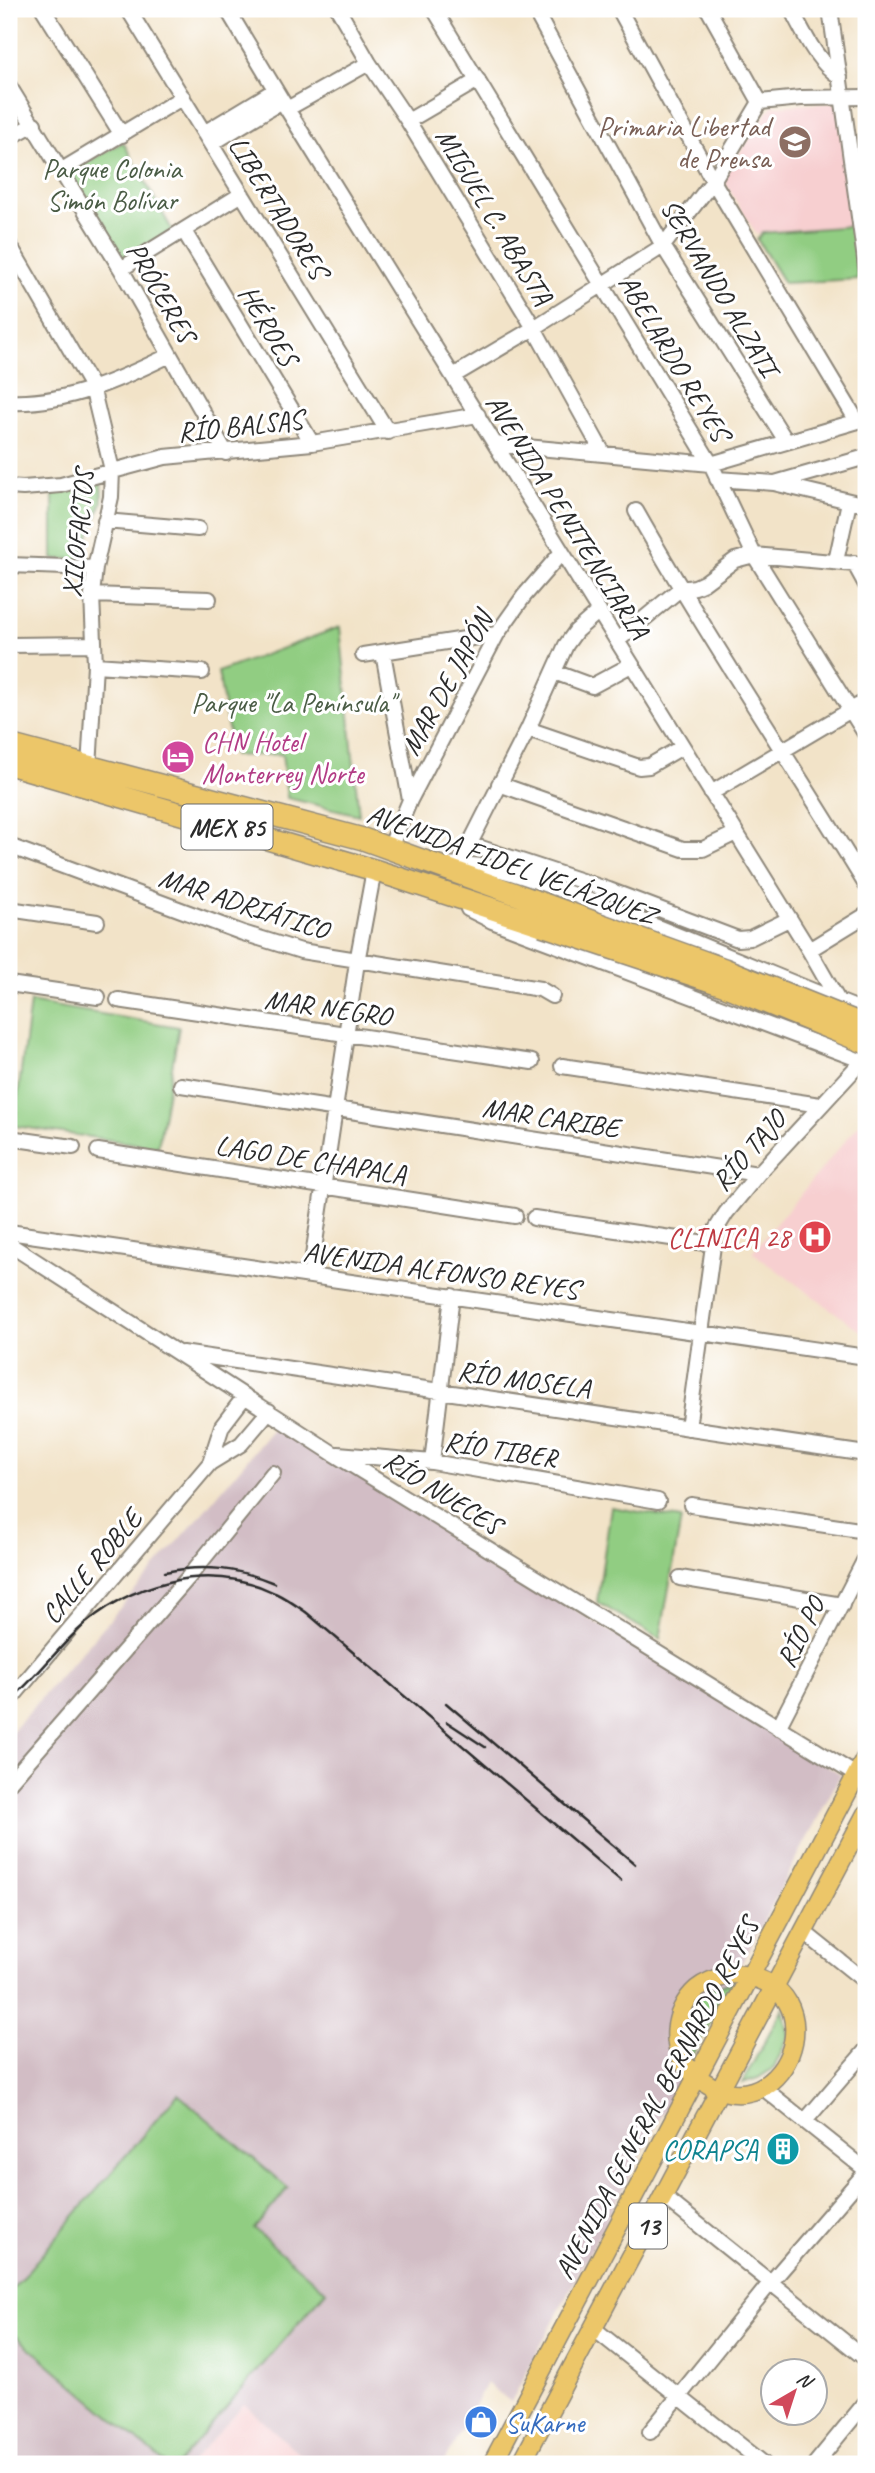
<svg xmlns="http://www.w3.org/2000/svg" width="875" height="2473" font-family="Caveat,sans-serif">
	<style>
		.built { fill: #f7cfd0 }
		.industrial { fill: #d2bdc5 }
		.green { fill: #91cd82; stroke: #5e7c56; stroke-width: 2 }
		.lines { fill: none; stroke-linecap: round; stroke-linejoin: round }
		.minor-casing { stroke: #8e877a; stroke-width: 18 }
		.major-casing { stroke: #8e877a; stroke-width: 21 }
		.highway-casing { stroke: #8e877a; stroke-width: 24 }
		.minor { stroke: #fff; stroke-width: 14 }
		.major { stroke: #ecc669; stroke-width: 18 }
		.highway { stroke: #ecc669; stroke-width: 21 }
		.rail { stroke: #2b2b2b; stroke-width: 2.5 }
		.highway-bridge-casing { stroke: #8e877a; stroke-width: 24; stroke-linecap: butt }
		.highway-bridge { stroke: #ecc669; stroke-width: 21 }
		.labels { text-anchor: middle; stroke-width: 6; stroke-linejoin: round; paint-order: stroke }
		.shield { fill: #fff; stroke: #6b6b6b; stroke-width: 2 }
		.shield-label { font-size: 26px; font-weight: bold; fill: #2b2b2b }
		.education-label { font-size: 28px; fill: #785e54; stroke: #fff; text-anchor: end }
		.park-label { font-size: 28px; fill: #4a5c45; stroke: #fff }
		.street-label { font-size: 28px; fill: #2b2b2b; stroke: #fff }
		.hotel-label { font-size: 28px; fill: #b23c85; stroke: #fff; text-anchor: start }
		.health-label { font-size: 28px; fill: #be3a42; stroke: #fff; text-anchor: end }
		.culture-label { font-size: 28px; fill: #0d838f; stroke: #fff; text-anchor: end }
		.shop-label { font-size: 28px; fill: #366cbe; stroke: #fff; text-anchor: start }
	</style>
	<rect width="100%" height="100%" fill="#fff"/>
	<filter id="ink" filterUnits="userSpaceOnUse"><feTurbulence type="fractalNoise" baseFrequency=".0143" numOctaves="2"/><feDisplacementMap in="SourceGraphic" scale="14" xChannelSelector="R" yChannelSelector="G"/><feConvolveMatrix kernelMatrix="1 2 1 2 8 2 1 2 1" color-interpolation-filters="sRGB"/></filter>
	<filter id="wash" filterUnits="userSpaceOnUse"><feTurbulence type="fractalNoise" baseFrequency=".00686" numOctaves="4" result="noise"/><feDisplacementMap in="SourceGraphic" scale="28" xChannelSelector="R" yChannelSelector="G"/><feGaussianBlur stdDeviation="1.57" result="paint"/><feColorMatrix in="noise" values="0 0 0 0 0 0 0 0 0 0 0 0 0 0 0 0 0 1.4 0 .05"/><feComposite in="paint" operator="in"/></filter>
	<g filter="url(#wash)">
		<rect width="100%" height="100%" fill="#f2e3c8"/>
		<path class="built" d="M838 103 852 226 756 234 722 178 772 106Z
			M866 1116V1335L752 1252Z
			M244 2403 311 2464H190Z"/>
		<path class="industrial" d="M276 1425 841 1774 511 2402 486 2383 443 2464H311L244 2404 190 2464H9V1735L195 1522Z"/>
		<path class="green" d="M123 142 172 230 122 260 69 173Z
			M852 226 858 279 784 283 757 239 762 233Z
			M101 480 102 502 80 559H53V490Z
			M340 627 359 815 287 798 282 754 233 756 218 672Z
			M30 1002 179 1027 158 1147 14 1126Z
			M611 1507 681 1519 660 1639 597 1602Z
			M733 1981 692 2056C682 2036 686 2004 707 1991 714 1987 725 1985 733 1981Z
			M783 2008 789 2035 774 2068 758 2078 742 2083Z
			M178 2094 288 2188 254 2229 326 2291 178 2464H166L9 2330V2293Z"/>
	</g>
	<g filter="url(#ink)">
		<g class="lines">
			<defs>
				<path id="minor" d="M43 9 122 135
					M128 9 388 432
					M227 9 287 109 809 950 848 1018
					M338 9 369 63 408 121 534 328 603 453
					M434 9 711 464 754 555 866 735
					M534 9 663 246 786 441
					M619 9 713 181 857 421
					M708 9 760 102
					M791 9C805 35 815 60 840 77
					M830 9 866 267
					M9 86 121 269 226 453
					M760 102 801 98 866 97
					M287 109 369 63
					M408 121 478 80
					M204 133 275 90
					M9 138 34 124
					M211 144 282 101
					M62 170 183 97
					M184 231 312 443
					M9 244 92 387 112 470 111 497 95 568 92 595 95 665 89 768
					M121 269 242 194
					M453 376 534 328 663 246 713 181 760 102
					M9 402C65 405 121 379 170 355
					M495 444 711 464 865 419
					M717 479 774 483 866 505
					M775 483 866 457
					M9 487 23 488 61 485 165 457 312 443 478 415
					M636 511C708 638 790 760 866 885
					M105 521 198 529
					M836 561 849 502
					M854 563 866 585
					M9 565 95 568
					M92 595 209 599
					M617 641 680 589 695 587 704 583 735 560 754 555 866 565
					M9 645 93 644
					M383 653 410 800
					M363 655 497 634
					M95 665 202 672
					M554 672 592 686 631 665
					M528 729 639 767 649 766 682 747
					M499 784 683 849H703L736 833
					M711 793 866 701
					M469 844 609 890 738 939 750 938 789 919
					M9 846 243 933 301 951 540 989 552 996
					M390 848 410 800 497 634 524 596 562 552
					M460 863 528 729 566 645 576 631 599 611
					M444 865C494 860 542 884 588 900 682 935 773 976 866 1012
					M9 909 97 922
					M468 909 492 921 866 1062
					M809 950 866 915
					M9 984 98 997
					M118 1000 532 1062
					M562 1066 820 1105
					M181 1085 758 1174
					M9 1138 73 1147
					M98 1151 515 1216
					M534 1218 712 1244
					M9 1232 866 1357
					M9 1244 334 1454 856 1775
					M310 1276 357 962 374 870
					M182 1353 866 1454
					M688 1428 715 1231 726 1213 758 1174 863 1060
					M338 1454 432 1462 658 1501
					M432 1462 452 1296
					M210 1463 222 1426 245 1396
					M691 1505 866 1531
					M680 1578 842 1605
					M9 1701 210 1463 241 1444 269 1411
					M778 1728 866 1557
					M9 1783 187 1579 273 1473
					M805 1933 866 1982
					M762 2087 866 2170
					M805 2121 866 2050
					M664 2197 866 2359
					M593 2328 764 2464
					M650 2432 771 2282 866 2172
					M815 2464 866 2402"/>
				<path id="major" d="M732 1974C849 1980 781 2149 694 2074 668 2052 672 2011 697 1989 707 1981 720 1977 732 1974Z
					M492 2464 866 1757
					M521 2464 866 1814"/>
				<path id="highway" d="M9 745 363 839 549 906
					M9 764 374 870 542 925"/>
			</defs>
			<use href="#minor" class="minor-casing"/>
			<use href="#major" class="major-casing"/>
			<use href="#highway" class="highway-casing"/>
			<use href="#minor" class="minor"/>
			<use href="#major" class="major"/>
			<use href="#highway" class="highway"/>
			<path class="rail" d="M165 1572C204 1564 238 1568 274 1583
				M9 1701C34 1680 53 1654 76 1632 127 1583 209 1560 275 1593 286 1598 297 1606 307 1613L621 1881
				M446 1703 635 1864
				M447 1722 485 1747"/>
			<defs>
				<path id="highway-bridge" d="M549 906 724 969 866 1026
					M542 925 723 985 866 1043"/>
			</defs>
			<use href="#highway-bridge" class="highway-bridge-casing"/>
			<use href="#highway-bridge" class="highway-bridge"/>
		</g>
	</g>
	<defs>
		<symbol id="school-disc" viewBox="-11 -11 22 22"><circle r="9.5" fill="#8d6e63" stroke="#fff"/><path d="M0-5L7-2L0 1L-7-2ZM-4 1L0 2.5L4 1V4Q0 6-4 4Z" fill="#fff"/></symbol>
		<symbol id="hotel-disc" viewBox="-11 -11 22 22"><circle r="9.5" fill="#d1479c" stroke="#fff"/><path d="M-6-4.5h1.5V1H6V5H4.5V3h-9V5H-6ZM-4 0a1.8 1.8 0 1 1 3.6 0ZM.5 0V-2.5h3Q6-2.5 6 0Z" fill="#fff"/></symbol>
		<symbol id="hospital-disc" viewBox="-11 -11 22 22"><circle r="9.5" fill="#e0444e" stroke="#fff"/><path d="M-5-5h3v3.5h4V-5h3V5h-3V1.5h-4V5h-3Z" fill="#fff"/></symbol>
		<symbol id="building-disc" viewBox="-11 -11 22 22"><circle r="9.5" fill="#0f9aa8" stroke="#fff"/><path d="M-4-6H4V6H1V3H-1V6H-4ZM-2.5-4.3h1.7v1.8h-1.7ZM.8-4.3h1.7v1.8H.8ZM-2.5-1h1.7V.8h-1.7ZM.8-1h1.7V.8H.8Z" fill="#fff"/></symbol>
		<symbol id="shop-disc" viewBox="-11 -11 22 22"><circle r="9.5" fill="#3f7fe0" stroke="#fff"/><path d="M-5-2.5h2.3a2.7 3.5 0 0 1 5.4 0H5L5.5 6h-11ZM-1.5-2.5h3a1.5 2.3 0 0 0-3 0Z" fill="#fff"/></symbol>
	</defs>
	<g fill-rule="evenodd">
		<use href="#school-disc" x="776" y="123" width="38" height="38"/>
		<use href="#hotel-disc" x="159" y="738" width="38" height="38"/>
		<use href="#hospital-disc" x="796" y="1218" width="38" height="38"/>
		<use href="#building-disc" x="764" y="2130" width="38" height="38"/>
		<use href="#shop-disc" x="462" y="2403" width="38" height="38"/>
	</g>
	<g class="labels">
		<g class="shield">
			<rect x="181.5" y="804.5" width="91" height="45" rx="5"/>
			<rect x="629" y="2203.5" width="38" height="45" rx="5"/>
		</g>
		<g class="shield-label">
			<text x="227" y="836">MEX 85</text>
			<text x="648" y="2235">13</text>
		</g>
		<g class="education-label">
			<text x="770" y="136">Primaria Libertad<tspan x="770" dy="32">de Prensa</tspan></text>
		</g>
		<g class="park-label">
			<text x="112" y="178">Parque Colonia<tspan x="112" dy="32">Simón Bolívar</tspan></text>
			<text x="293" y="712">Parque "La Península"</text>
		</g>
		<g class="street-label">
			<text transform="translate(279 207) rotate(58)" y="10">LIBERTADORES</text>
			<text transform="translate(495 216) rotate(59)" y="10">MIGUEL C. ABASTA</text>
			<text transform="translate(720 287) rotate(59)" y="10">SERVANDO ALZATI</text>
			<text transform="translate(162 292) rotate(60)" y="10">PRÓCERES</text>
			<text transform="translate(269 325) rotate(59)" y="10">HÉROES</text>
			<text transform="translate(675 357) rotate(59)" y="10">ABELARDO REYES</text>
			<text transform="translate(240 425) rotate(-6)" y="10">RÍO BALSAS</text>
			<text transform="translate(568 516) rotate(58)" y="10">AVENIDA PENITENCIARÍA</text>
			<text transform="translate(77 533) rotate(-84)" y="10">XILOFACTOS</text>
			<text transform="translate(446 683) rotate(-61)" y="10">MAR DE JAPÓN</text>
			<text transform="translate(512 864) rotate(20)" y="10">AVENIDA FIDEL VELÁZQUEZ</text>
			<text transform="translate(244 903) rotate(18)" y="10">MAR ADRIÁTICO</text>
			<text transform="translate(328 1007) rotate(8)" y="10">MAR NEGRO</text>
			<text transform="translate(551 1117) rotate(9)" y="10">MAR CARIBE</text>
			<text transform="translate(748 1150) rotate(-49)" y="10">RÍO TAJO</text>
			<text transform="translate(311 1159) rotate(9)" y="10">LAGO DE CHAPALA</text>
			<text transform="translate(441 1270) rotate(8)" y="10">AVENIDA ALFONSO REYES</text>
			<text transform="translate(524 1379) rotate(8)" y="10">RÍO MOSELA</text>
			<text transform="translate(501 1449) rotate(9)" y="10">RÍO TIBER</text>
			<text transform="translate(443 1492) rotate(32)" y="10">RÍO NUECES</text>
			<text transform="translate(91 1566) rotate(-50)" y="10">CALLE ROBLE</text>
			<text transform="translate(800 1632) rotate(-63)" y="10">RÍO PO</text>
			<text transform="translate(656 2098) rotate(-62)" y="10">AVENIDA GENERAL BERNARDO REYES</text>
		</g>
		<g class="hotel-label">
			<text x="202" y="751">CHN Hotel<tspan x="202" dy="32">Monterrey Norte</tspan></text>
		</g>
		<g class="health-label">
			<text x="790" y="1247">CLINICA 28</text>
		</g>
		<g class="culture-label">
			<text x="758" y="2159">CORAPSA</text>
		</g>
		<g class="shop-label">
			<text x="505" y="2432">SuKarne</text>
		</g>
	</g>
	<rect width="875" height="2473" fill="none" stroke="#fff" stroke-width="35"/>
	<g transform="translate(794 2392) rotate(39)"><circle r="33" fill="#ffffff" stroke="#aaaaaa" stroke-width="2"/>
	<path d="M0-5L12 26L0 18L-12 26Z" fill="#d1495b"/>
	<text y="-10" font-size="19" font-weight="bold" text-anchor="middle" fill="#2b2b2b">N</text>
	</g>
</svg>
